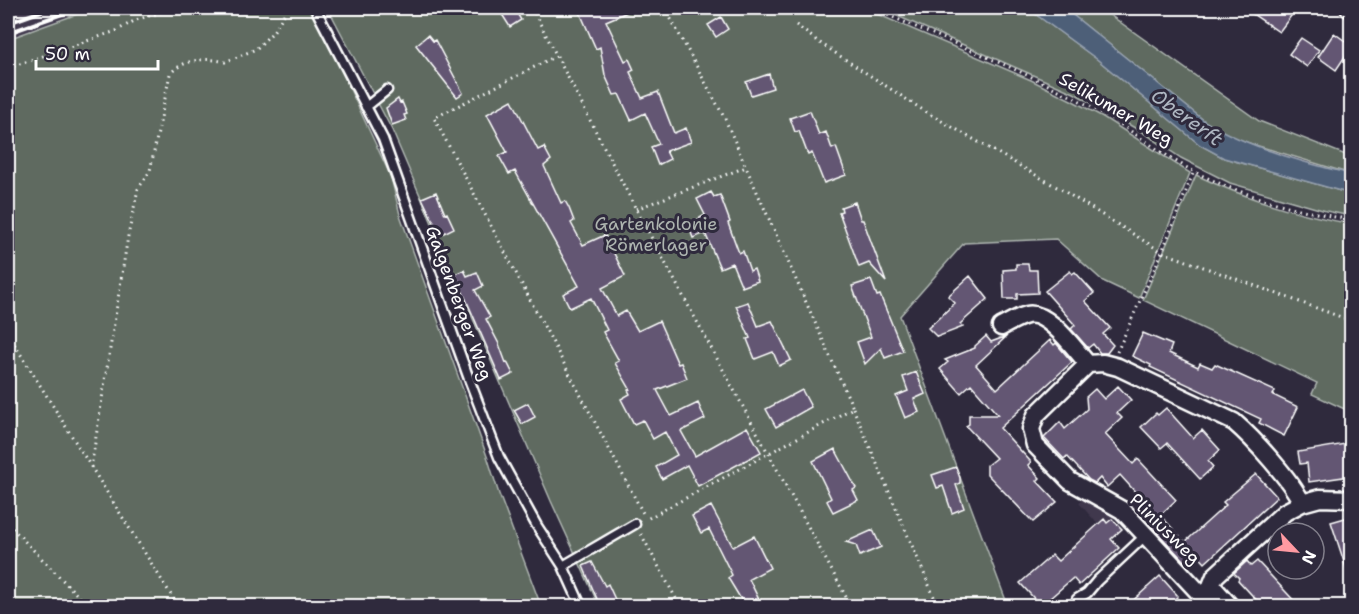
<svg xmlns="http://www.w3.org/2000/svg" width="1359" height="614" font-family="'Shantell Sans',sans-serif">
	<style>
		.built { fill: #3f384d }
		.green { fill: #5e6b61; stroke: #aeb5b0; stroke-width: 1.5 }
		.water { fill: #4d5f78; stroke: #949fae; stroke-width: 1.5 }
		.building { fill: #645773; stroke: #fff; stroke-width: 1.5 }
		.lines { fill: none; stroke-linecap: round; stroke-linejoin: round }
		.lane-casing { stroke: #fff; stroke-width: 13 }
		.street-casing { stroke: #fff; stroke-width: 21 }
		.path { stroke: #fff; stroke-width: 3; stroke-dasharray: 1.5 4.5; stroke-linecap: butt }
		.lane { stroke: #2f2a3d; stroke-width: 8 }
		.street { stroke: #2f2a3d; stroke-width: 16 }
		.rail { stroke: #fff; stroke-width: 4.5 }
		.labels { text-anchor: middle; stroke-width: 6; stroke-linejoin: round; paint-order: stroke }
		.street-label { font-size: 18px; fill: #fff; stroke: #2f2a3d }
		.park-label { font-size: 18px; fill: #aeb5b0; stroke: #2f2a3d }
		.water-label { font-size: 20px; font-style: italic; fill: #afb7c2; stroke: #2f2a3d }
	</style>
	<rect width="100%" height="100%" fill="#2f2a3d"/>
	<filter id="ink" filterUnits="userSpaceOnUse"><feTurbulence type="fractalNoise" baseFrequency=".0167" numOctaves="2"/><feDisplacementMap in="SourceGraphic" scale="12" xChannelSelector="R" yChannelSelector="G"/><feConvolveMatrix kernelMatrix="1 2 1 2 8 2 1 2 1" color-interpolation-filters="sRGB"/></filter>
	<g filter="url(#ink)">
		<path class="built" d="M27 8H94L8 39V14Z
			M1079 493 1118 514 1112 519 1122 529 1111 539 1079 503 1084 498Z"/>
		<path class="green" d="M94 8H312L391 177 400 215 488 459 499 494 541 606 568 603 570 606H8V39Z
			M328 8H863L1031 80 1071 100 1103 117 1190 173 1139 298 1103 281 1056 239 964 243 900 316 1008 606H599L551 501 392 130Z
			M879 8H1027L1098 60 1200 145 1224 158 1351 194V216L1326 211 1230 183 1181 158 1147 135 1074 93Z
			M1064 8H1100L1259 121 1351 157V174L1252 144 1232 137 1206 122Z
			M1196 175C1246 199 1297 214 1351 224V412L1312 394 1317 383 1143 300Z"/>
		<path class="water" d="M1027 8H1064L1206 122C1248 147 1304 163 1351 174V194L1224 158 1200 145 1098 60Z"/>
		<path class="building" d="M498 8H514L521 20 510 27Z
			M578 8H637L606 21 625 61 629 59 634 70 630 72 642 98 658 92 674 133 686 128 691 142 666 151 670 159 658 165 651 147 659 144 645 113 631 120 619 94 614 95 605 75 600 47 596 49Z
			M1244 8H1297L1279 32Z
			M721 17 728 29 716 37 708 25Z
			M1334 33 1352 46 1336 70 1318 57Z
			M428 35 433 41 435 40 463 93 457 97 416 45Z
			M1301 38 1319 50 1307 67 1289 54Z
			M769 74 773 88 751 95 746 82Z
			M398 99 400 103 402 102 407 114 404 115 406 120 392 125 386 108Z
			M512 100 538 150 544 147 551 160 544 166 561 203 565 201 569 208 574 221 571 223 583 245 605 235 625 276 602 288 617 316 626 311 638 331 659 321 678 364 681 363 687 378 657 390 671 416 698 403 705 419 681 431 695 456 747 427 761 452 698 486 687 465 662 479 656 467 677 455 665 432 653 439 643 420 634 424 621 399 630 394 628 390 630 389 615 363 619 361 603 332 607 330 591 298 570 308 563 294 579 286 515 171 509 174 499 156 507 152 487 114Z
			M810 111 819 135 826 132 832 149 836 147 846 175 824 183 812 153 808 155 799 131 795 132 790 118Z
			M436 192 445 214 447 213 454 228 440 235 422 198Z
			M711 192 714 197 720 195 730 222 728 223 739 253 743 251 750 271 754 269 758 281 742 287 732 263 720 268 705 233 693 238 688 225 705 215 697 199Z
			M855 202 861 220H863L886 282 869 263 859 267 839 212 842 211 841 207Z
			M1016 264H1028L1029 270H1037L1038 293 1017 294V299H1004L1003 270 1016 269Z
			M464 270 467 276 477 272 483 286 475 290 490 317 486 319 499 344 506 363 507 362 513 374 501 380 455 274Z
			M1070 271 1072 274 1075 272 1094 293 1085 301 1110 328 1103 334 1113 345 1107 353H1100L1093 344 1088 348 1071 329 1075 325 1045 291Z
			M970 276 988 299 960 324 963 327 937 337 928 328 955 303 948 296Z
			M871 280 877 296 880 295 903 351 885 358 881 348 865 364 857 342 871 337 852 286Z
			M748 302 758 326 772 321 791 360 779 366 773 352 755 359 747 339 750 338 736 306Z
			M1143 333 1172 345 1169 353 1198 367 1200 363 1212 368 1215 364 1275 391 1273 395 1298 407 1284 436 1259 423 1261 419 1150 367 1151 365 1132 356Z
			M986 336 991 342 1007 336 976 365 997 389 1050 340 1054 345 1056 343 1072 362 1000 428 1031 462 1028 465 1040 478 1037 481 1057 502 1033 522 987 474V465L996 458 966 426 969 424V415H998L971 384 961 393 940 369 948 362 945 360 975 348V346Z
			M916 372 925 394 914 399 919 412 905 418 896 396 908 391 903 377Z
			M1118 386 1131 400 1117 413 1122 418 1105 434 1133 464 1138 459 1176 500 1158 517 1120 475 1107 487 1100 478 1095 483 1089 480 1067 456 1064 459 1044 438 1060 422 1065 429 1087 409 1086 397 1095 389 1104 399Z
			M802 390 811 407 776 427 766 409Z
			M528 403 535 417 522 424 514 410Z
			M1166 408 1193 438 1202 430 1220 450 1208 461 1213 467 1200 479 1167 443 1161 448 1141 427 1156 413 1158 415Z
			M1345 444 1350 476 1309 482 1307 463 1300 464 1298 452Z
			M835 449 856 488 853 490 858 500 833 512 827 501 831 498 813 461Z
			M956 467 960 478V483L956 485 964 508 952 513 943 486 937 488 932 475Z
			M1256 474 1277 497 1205 563 1195 552 1185 562 1152 527 1162 517 1185 542 1226 505 1223 502Z
			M711 506 733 547 754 536 770 568 749 579 762 606H745L728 578 732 575 709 529 701 533 692 516Z
			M1352 516V577H1349L1331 522Z
			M1104 519 1107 523 1112 519 1122 529 1111 539 1119 548 1079 585 1073 578 1041 606 1020 583 1052 555 1058 561Z
			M873 530 881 547 860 556 856 545 846 542Z
			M1247 561 1251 566 1257 561 1299 606H1262L1238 580 1239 578 1234 573Z
			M592 562 605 586 608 584 618 606H600L583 566Z
			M1160 576 1178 596 1168 606H1127Z"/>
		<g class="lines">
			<defs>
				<path id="lane" d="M315 8 383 139 469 379 499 457 537 526 563 566 581 606
					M366 107 387 90
					M563 566 635 524
					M1077 599 1087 593 1097 581 1146 535"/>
				<path id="street" d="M1349 8 1352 10
					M1001 327C1009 323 1018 317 1027 315 1048 310 1075 350 1088 364
					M1212 586 1230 606
					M1206 600 1122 510 1070 481 1035 445 1031 429 1036 415 1088 364 1103 363 1118 367 1234 422C1254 439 1291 480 1302 503
					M1203 606 1215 576 1285 512 1302 503 1320 498 1352 499"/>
			</defs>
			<use href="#lane" class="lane-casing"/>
			<use href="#street" class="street-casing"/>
			<path class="path" d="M532 8 636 209 851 606
				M665 8 725 119 746 167
				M871 8C948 41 1026 71 1099 111 1132 130 1162 155 1195 172 1243 196 1299 211 1352 220
				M796 25 820 43 926 112 1062 190 1162 252 1352 321
				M556 56 434 118 644 515
				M8 68 116 31 136 20 174 8
				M636 209 746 167 853 408 645 520
				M8 334 178 606
				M1117 352 1162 252 1194 171
				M853 408 938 606
				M91 468 128 236 138 189 150 171 170 74C183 59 207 57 225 62L256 49 273 32 288 8
				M8 524 88 606
				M641 534 680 606"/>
			<use href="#lane" class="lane"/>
			<use href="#street" class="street"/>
			<path class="rail" d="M8 23 50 8
				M8 33 79 8"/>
		</g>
	</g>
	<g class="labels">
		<g class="street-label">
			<text transform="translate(1116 109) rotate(30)" y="6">Selikumer Weg</text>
			<text transform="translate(459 303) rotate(70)" y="6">Galgenberger Weg</text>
			<text transform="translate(1165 529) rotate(45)" y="6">Pliniusweg</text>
		</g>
		<g class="park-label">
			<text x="656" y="230">Gartenkolonie<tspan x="656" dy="21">Römerlager</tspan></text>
		</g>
		<g class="water-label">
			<text transform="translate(1187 117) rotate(36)" y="7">Obererft</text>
		</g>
	</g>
	<rect width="1359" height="614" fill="none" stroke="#2f2a3d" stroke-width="30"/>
	<rect x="15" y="15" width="1329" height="584" fill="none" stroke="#fff" stroke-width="2" filter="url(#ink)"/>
	<g transform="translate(1296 551) rotate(116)"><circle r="28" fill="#2f2a3d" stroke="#827f8b" stroke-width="1.5"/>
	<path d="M0-4.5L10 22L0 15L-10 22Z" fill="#ff9aa2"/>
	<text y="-9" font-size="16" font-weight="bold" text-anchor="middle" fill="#ffffff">N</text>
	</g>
	<path d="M36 60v9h122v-9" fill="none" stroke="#ffffff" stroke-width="3"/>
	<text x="45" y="60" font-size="18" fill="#ffffff" stroke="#2f2a3d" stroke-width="4.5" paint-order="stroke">50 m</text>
</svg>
